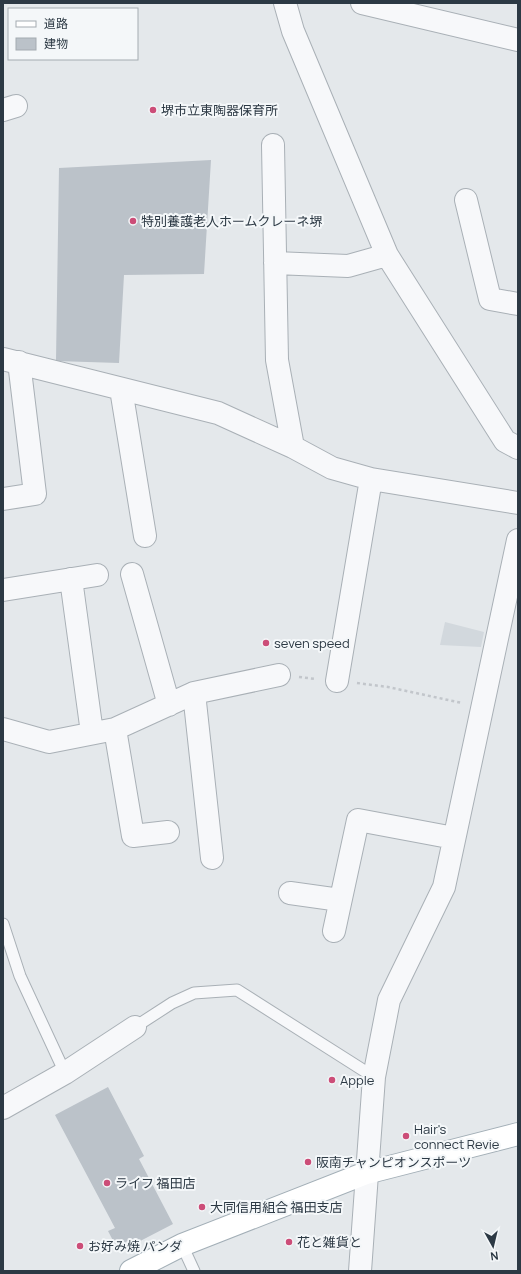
<svg xmlns="http://www.w3.org/2000/svg" width="521" height="1274" font-family="Manrope,'Noto Sans JP',sans-serif">
	<style>
		.built { fill: #d2d8dd }
		.building { fill: #bbc2c9 }
		.lines { fill: none; stroke-linecap: round; stroke-linejoin: round }
		.service-casing { stroke: #a9b0b6; stroke-width: 13 }
		.minor-casing { stroke: #a9b0b6; stroke-width: 24 }
		.primary-casing { stroke: #a3afb7; stroke-width: 24 }
		.path { stroke: #c2c6cb; stroke-width: 2.5; stroke-dasharray: 3 3; stroke-linecap: butt }
		.service { stroke: #f7f8fa; stroke-width: 11 }
		.minor { stroke: #f7f8fa; stroke-width: 22 }
		.primary { stroke: #fff; stroke-width: 22 }
		.poi-dot { fill: #cc4d78; stroke: #f4f7f9; stroke-width: 1.5 }
		.labels { text-anchor: middle; stroke-width: 4; stroke-linejoin: round; paint-order: stroke }
		.poi-label { font-size: 13px; fill: #2c3944; stroke: #f4f7f9; text-anchor: start }
	</style>
	<rect width="100%" height="100%" fill="#e4e8eb"/>
	<path class="built" d="M445 622 484 632 481 647 440 645Z"/>
	<path class="building" d="M211 160 204 274 124 275 119 363 56 361 59 168Z
		M108 1087 144 1156 139 1159 173 1224 119 1252 108 1231 115 1228 55 1115Z"/>
	<g class="lines">
		<defs>
			<path id="service" d="M3 924 20 976 65 1073
				M135 1027 172 1003 194 993 237 990 374 1077
				M182 1245 194 1271"/>
			<path id="minor" d="M285 3 293 31 387 255 505 441 518 448
				M362 3 518 40
				M3 110 16 106
				M273 145 277 360 293 447
				M466 200 490 299 518 304
				M275 263 348 266 387 255
				M3 359 218 413 293 447 332 468 371 479 518 503
				M121 389 145 536
				M3 499 35 494 19 362
				M132 574 169 705
				M71 579 92 733
				M3 590 97 575
				M337 681 371 479
				M194 693 212 858
				M3 729 49 742 115 729 194 693 279 675
				M115 729 133 836 168 832
				M290 893 340 900
				M334 931 358 820 454 838
				M3 1108 65 1073 135 1027
				M360 1271 374 1077 389 1000 444 887 518 540"/>
			<path id="primary" d="M131 1271 182 1245 366 1173 518 1134"/>
		</defs>
		<use href="#service" class="service-casing"/>
		<use href="#minor" class="minor-casing"/>
		<use href="#primary" class="primary-casing"/>
		<path class="path" d="M299 677 316 679
			M357 683 388 687 462 703"/>
		<use href="#service" class="service"/>
		<use href="#minor" class="minor"/>
		<use href="#primary" class="primary"/>
	</g>
	<g class="poi-dot">
		<circle cx="153" cy="110" r="4"/>
		<circle cx="133" cy="221" r="4"/>
		<circle cx="266" cy="643" r="4"/>
		<circle cx="332" cy="1080" r="4"/>
		<circle cx="406" cy="1136" r="4"/>
		<circle cx="308" cy="1162" r="4"/>
		<circle cx="107" cy="1183" r="4"/>
		<circle cx="202" cy="1207" r="4"/>
		<circle cx="289" cy="1242" r="4"/>
		<circle cx="80" cy="1246" r="4"/>
	</g>
	<g class="labels">
		<g class="poi-label">
			<text x="161" y="115">堺市立東陶器保育所</text>
			<text x="141" y="226">特別養護老人ホームクレーネ堺</text>
			<text x="274" y="648">seven speed</text>
			<text x="340" y="1085">Apple</text>
			<text x="414" y="1134">Hair's<tspan x="414" dy="15">connect Revie</tspan></text>
			<text x="316" y="1167">阪南チャンピオンスポーツ</text>
			<text x="115" y="1188">ライフ 福田店</text>
			<text x="210" y="1212">大同信用組合 福田支店</text>
			<text x="297" y="1247">花と雑貨と</text>
			<text x="88" y="1251">お好み焼 パンダ</text>
		</g>
	</g>
	<rect width="521" height="1274" fill="none" stroke="#2c3944" stroke-width="8"/>
	<rect x="8" y="8" width="130" height="52" fill="#f4f7f9" stroke="#a4abb1"/>
	<rect x="16" y="21" width="20" height="6" fill="#ffffff" stroke="#a4abb1"/>
	<text x="44" y="28" font-size="12" fill="#2c3944">道路</text>
	<rect x="16" y="38" width="20" height="12" fill="#bbc2c9" stroke="#a4abb1"/>
	<text x="44" y="48" font-size="12" fill="#2c3944">建物</text>
	<g transform="translate(493 1246) rotate(172)" stroke="#f4f7f9" stroke-width="3" paint-order="stroke">
	<path d="M0-3L7 15L0 10L-7 15Z" fill="#2c3944"/>
	<text y="-6" font-size="11" font-weight="bold" text-anchor="middle" fill="#2c3944">N</text>
	</g>
</svg>
